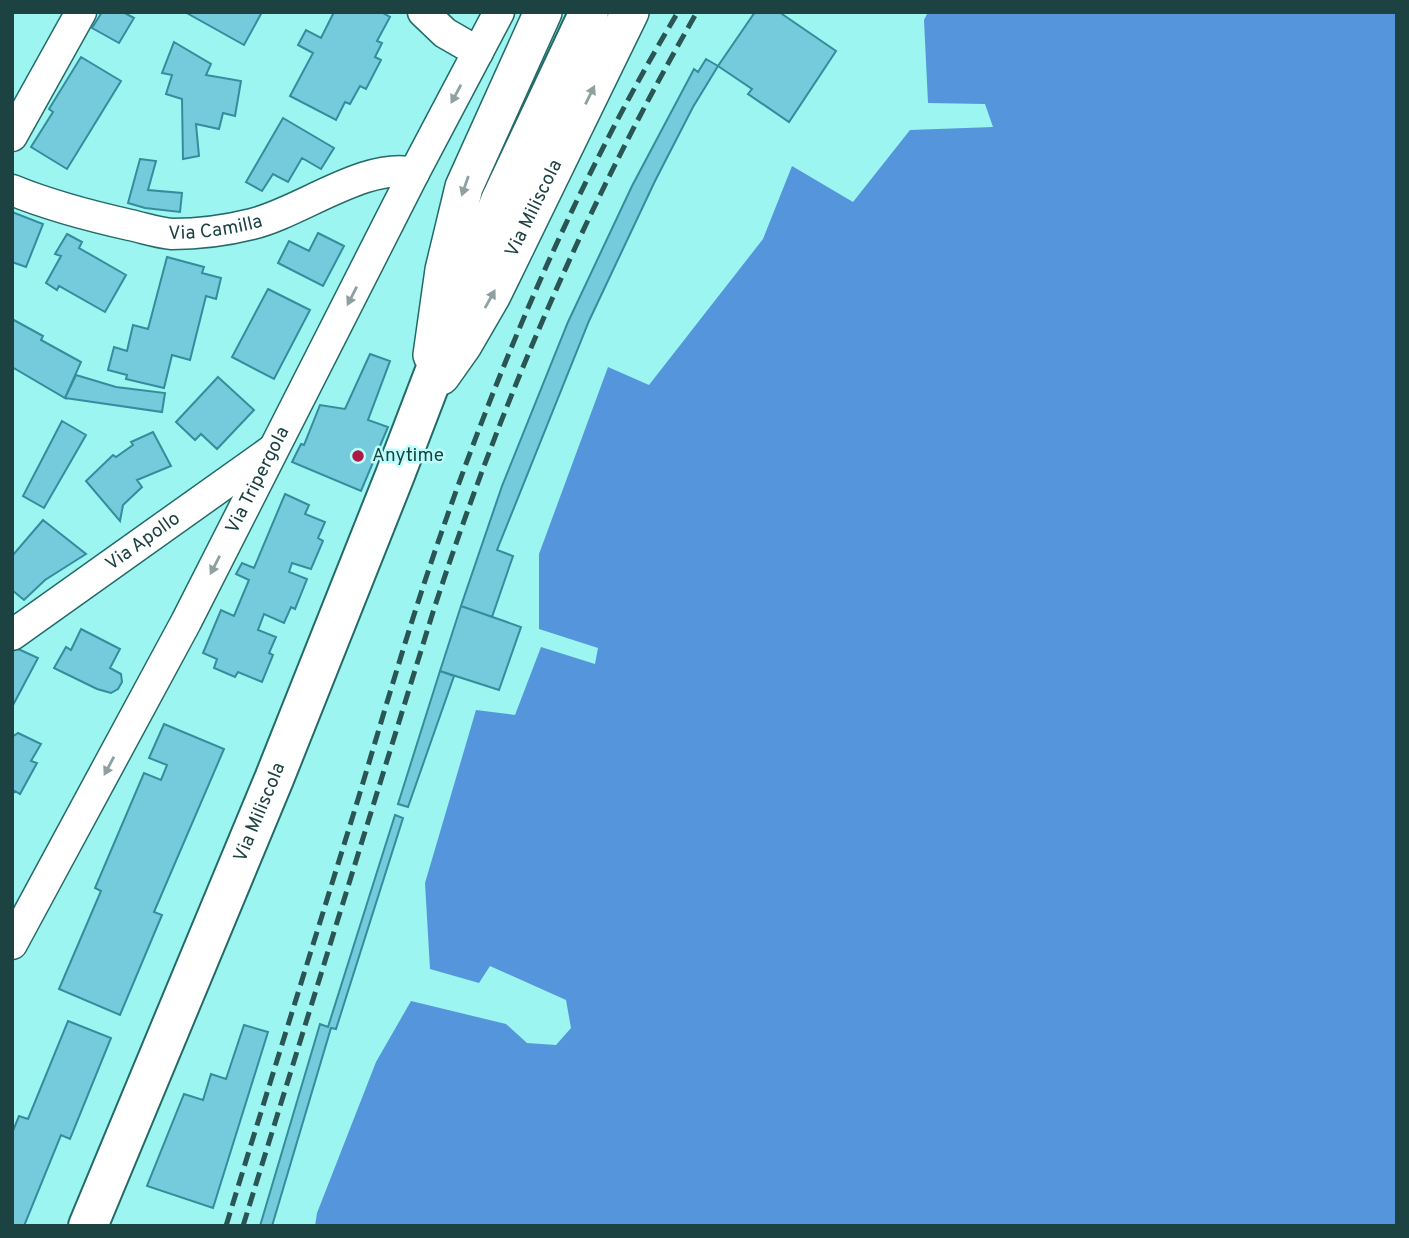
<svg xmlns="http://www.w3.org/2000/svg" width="1409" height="1238" viewBox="0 0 1409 1238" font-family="Overpass,sans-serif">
<rect width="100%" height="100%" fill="#9cf5f1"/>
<path fill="#5495dc" d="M 928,12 L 1397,12 L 1397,1226 L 315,1226 L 317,1213 L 376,1062 L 411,1001 L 506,1024 L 527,1043 L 556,1045 L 571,1028 L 566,1000 L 490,966 L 479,983 L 430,969 L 425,883 L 476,710 L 515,715 L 541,647 L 595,664 L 598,648 L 539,629 L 539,554 L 608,367 L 649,385 L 763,239 L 792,166 L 853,202 L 910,130 L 993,127 L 985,104 L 928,103 L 924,20 Z"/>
<path fill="#75cadb" stroke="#348c9c" stroke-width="2" d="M 102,12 L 123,12 L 134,18 L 119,43 L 92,28 Z
M 185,12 L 262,12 L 244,45 Z
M 334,12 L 381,12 L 390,17 L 377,41 L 382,43 L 375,57 L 381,60 L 366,89 L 360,86 L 350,104 L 345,102 L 336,120 L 290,96 L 313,53 L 298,45 L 306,30 L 321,38 Z
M 755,12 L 779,12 L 836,51 L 789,122 L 748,94 L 752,89 L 718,66 Z
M 174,42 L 211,64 L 206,75 L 241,81 L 235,116 L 223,113 L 219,129 L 196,124 L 199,156 L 183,159 L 182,99 L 166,94 L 172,75 L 162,73 Z
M 81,57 L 121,81 L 67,169 L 31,147 L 53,112 L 49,109 Z
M 706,59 L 718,66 L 693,107 L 655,181 L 589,321 L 497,550 L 513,556 L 492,617 L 461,606 L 502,486 L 568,322 L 632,186 L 694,69 L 698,72 Z
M 283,118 L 334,148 L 321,169 L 302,158 L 288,182 L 273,174 L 262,191 L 246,182 Z
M 140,159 L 156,161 L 148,190 L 182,193 L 180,212 L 145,208 L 128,203 Z
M 12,212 L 43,224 L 26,267 L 12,262 Z
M 318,233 L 344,246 L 323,286 L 278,263 L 289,241 L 309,251 Z
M 67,234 L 82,242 L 79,248 L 126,275 L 105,312 L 59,286 L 57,290 L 46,283 L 61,256 L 55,254 Z
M 167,257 L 204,267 L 202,273 L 221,278 L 216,299 L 206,296 L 190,360 L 172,355 L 164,388 L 126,379 L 127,375 L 108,370 L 114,347 L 127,351 L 133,325 L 148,329 Z
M 268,289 L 310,310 L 274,379 L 232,357 Z
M 12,319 L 43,336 L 41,340 L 81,362 L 65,398 L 12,367 Z
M 370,354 L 390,361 L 368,420 L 388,427 L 361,491 L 292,462 L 301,444 L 304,445 L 320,405 L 345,409 Z
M 76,375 L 116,387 L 165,393 L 162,412 L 65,398 Z
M 218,377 L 254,410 L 217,449 L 201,434 L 195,440 L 176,422 Z
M 62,421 L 86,435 L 44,508 L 23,496 Z
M 153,432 L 171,466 L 137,480 L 142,487 L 123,505 L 120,521 L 86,481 L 113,455 L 116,457 L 133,445 L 131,442 Z
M 285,494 L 309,505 L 305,514 L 325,522 L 318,538 L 323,541 L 311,569 L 292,563 L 289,572 L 307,579 L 295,609 L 291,607 L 284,623 L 264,614 L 258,630 L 276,637 L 269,653 L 273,655 L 262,682 L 238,672 L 235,677 L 214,668 L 217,659 L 203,653 L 221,610 L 234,616 L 249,580 L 236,574 L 242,563 L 254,568 Z
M 43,520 L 86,554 L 45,580 L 24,600 L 12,590 L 12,556 Z
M 461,606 L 521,627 L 499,690 L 440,671 Z
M 81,629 L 120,649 L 110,668 L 121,674 L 122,682 L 118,689 L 111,693 L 97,689 L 54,668 L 66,647 L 71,650 Z
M 16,648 L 38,658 L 12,707 L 12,651 Z
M 440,671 L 454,676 L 408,807 L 398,804 Z
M 164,724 L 224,749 L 154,912 L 162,915 L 120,1015 L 59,989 L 101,891 L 95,888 L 144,773 L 161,780 L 167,765 L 149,758 Z
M 18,733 L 41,744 L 31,761 L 37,763 L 20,794 L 15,791 L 12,795 L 12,737 Z
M 395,815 L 403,818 L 336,1029 L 331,1028 L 272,1226 L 260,1226 L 320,1024 L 328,1027 Z
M 68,1021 L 111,1038 L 70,1139 L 61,1135 L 24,1226 L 12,1226 L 12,1133 L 19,1116 L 28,1119 Z
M 244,1025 L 268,1032 L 213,1208 L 147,1186 L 184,1094 L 203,1100 L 211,1074 L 226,1079 Z"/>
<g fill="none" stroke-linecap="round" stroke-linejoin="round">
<defs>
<g id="minor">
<path d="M 423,12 L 445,33 L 478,52"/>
<path d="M 12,136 L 81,12"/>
<path id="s1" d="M 12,190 C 51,206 90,216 130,225 C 144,228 159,233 172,234 C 198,234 228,230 252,224 C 299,213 367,161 414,173"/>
<path id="s2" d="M 12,635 L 272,450"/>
<path id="s3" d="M 12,944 L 186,622 L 414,173 L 499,12"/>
</g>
<g id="tertiary">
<path d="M 432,355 L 444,270 L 464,187 L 543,12"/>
<path id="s4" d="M 441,376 L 463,345 L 492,295 L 630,12"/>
</g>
<g id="secondary">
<path id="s5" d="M 88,1226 L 274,779 L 395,475 L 500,201 L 589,12"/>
</g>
</defs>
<use href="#minor" stroke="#246a68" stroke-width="33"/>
<use href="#tertiary" stroke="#246a68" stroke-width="40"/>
<use href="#secondary" stroke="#246a68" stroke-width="42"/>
<use href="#minor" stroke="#fff" stroke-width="30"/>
<use href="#tertiary" stroke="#fff" stroke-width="37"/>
<use href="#secondary" stroke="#fff" stroke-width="38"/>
<path stroke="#2a5554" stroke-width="5" stroke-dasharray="14 7" stroke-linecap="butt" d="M 226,1226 C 270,1082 315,939 359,796 C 386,706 412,616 443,528 C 505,350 581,174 678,12
M 243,1226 L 433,612 C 501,403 587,203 697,12"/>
</g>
<defs><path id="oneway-solid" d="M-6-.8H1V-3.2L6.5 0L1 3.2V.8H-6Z" transform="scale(1.75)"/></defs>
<g fill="#8ea0a0">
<use href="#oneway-solid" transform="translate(456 94) rotate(118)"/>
<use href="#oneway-solid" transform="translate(590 95) rotate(-64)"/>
<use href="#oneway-solid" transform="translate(465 186) rotate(109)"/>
<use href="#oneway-solid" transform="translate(352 296) rotate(117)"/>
<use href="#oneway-solid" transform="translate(490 299) rotate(-61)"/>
<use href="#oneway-solid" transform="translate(215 565) rotate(117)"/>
<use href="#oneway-solid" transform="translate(109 766) rotate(118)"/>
</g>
<circle fill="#ae1a43" stroke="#bafffc" stroke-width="2.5" cx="358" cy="456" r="7"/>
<g text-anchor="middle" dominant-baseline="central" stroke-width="5" stroke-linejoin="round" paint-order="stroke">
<g font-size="19" fill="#1c4241" stroke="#bafffc">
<text stroke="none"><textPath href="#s4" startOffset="192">Via Miliscola</textPath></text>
<text stroke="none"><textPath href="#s1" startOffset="210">Via Camilla</textPath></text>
<text stroke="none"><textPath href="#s3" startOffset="525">Via Tripergola</textPath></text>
<text stroke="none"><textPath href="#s2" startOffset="161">Via Apollo</textPath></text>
<text stroke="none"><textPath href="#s5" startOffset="448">Via Miliscola</textPath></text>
</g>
<g font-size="19" fill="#1c4241" stroke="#bafffc" text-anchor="start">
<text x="372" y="456">Anytime</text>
</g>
</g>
<rect width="1409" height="1238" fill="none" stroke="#1c4241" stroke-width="28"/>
</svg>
